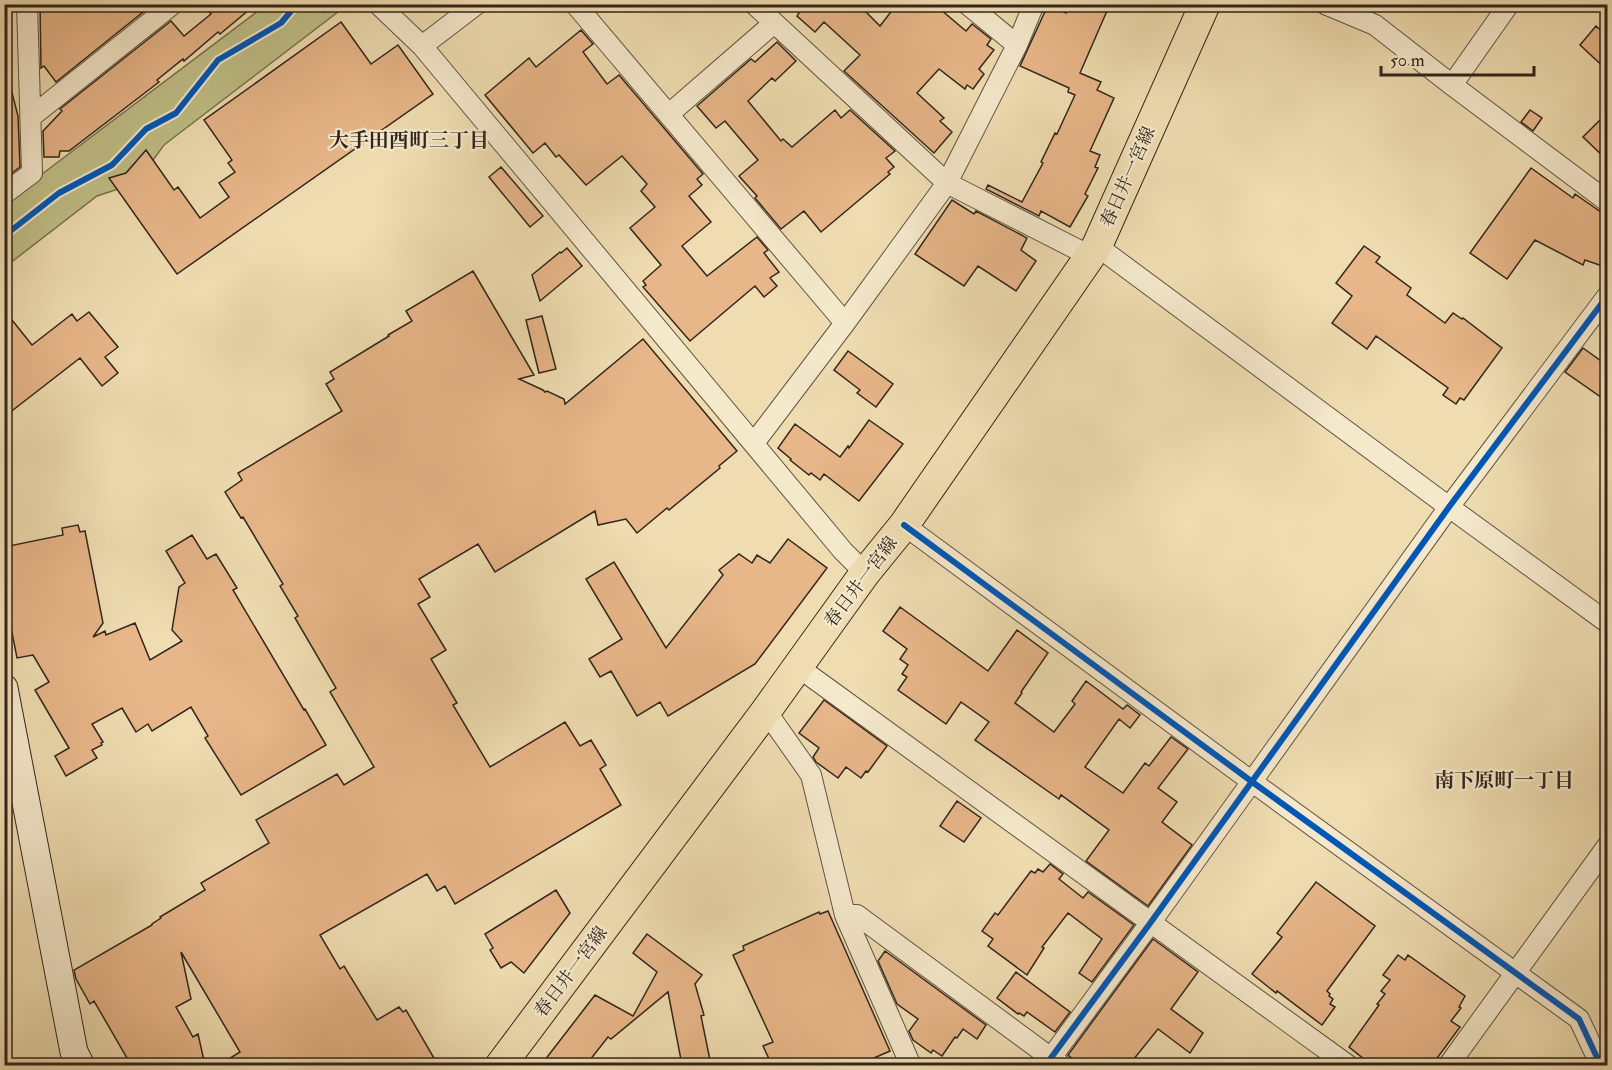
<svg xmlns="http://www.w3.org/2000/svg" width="1612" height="1070" viewBox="0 0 1612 1070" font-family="'IM FELL Double Pica','Noto Serif JP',serif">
<rect width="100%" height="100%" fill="#efddb1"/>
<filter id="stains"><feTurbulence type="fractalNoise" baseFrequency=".00333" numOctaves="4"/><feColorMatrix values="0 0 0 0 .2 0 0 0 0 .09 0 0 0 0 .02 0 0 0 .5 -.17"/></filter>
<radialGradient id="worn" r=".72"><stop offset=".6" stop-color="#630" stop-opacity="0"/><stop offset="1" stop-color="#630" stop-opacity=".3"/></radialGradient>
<path fill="#c0bf87" stroke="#797252" stroke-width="1.5" d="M 266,5 L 347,5 L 164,145 L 143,174 L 121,188 L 97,196 L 5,267 L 5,202 Z"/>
<path fill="#e7b689" stroke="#32251c" stroke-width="1.5" d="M 40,4 L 153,4 L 56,82 L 44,66 L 41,68 Z
M 203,4 L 256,4 L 220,34 L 218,32 L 184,61 L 183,59 L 157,80 L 159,82 L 69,151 L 60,151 L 59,157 L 44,157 L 43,131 L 62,111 L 60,109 L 171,21 L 184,36 L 211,14 Z
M 790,4 L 858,4 L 880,26 L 897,4 L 934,4 L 966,31 L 972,24 L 991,39 L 987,45 L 994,50 L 979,69 L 984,74 L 973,89 L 967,85 L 965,89 L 939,69 L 917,93 L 944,118 L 940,121 L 952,132 L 934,153 L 844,71 L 860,55 L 824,22 L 815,32 L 797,16 L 799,13 Z
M 1069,4 L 1110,4 L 1080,73 L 1101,82 L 1097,90 L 1114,98 L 1090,151 L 1100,155 L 1095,167 L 1098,168 L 1085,194 L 1088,196 L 1070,227 L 1041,211 L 1039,216 L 986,189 L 988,185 L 1022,202 L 1043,163 L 1041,162 L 1055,133 L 1057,134 L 1075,95 L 1068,92 L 1069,88 L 1020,66 L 1048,5 L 1066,13 Z
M 341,22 L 371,64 L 398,45 L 433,94 L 177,274 L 109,178 L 126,173 L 146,150 L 174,190 L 178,187 L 200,218 L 229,197 L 219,183 L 235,172 L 228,163 L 232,160 L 204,120 Z
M 1596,26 L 1607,36 L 1607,70 L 1580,45 Z
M 581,30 L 593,44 L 583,52 L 607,84 L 619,75 L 703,174 L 697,179 L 702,185 L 689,196 L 711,222 L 682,246 L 707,276 L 757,237 L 768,250 L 764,253 L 779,272 L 770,278 L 777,286 L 764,297 L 755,286 L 690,341 L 643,287 L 646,285 L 643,281 L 661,265 L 630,228 L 655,207 L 641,191 L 647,184 L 622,156 L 586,185 L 559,155 L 556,157 L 545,143 L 533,153 L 485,95 L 529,58 L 536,67 Z
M 777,42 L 796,61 L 775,81 L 772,78 L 748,101 L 781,141 L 783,139 L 792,147 L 835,110 L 841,118 L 850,110 L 895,151 L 886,158 L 894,167 L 888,172 L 890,174 L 821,232 L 804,211 L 781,229 L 755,198 L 757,196 L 739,176 L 758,160 L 725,121 L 716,128 L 697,106 L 751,59 L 755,62 Z
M 10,85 L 18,116 L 20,167 L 4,179 L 4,86 Z
M 1530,110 L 1542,118 L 1533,131 L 1521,122 Z
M 1608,112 L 1608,161 L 1583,137 Z
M 501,167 L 543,216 L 530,227 L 489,177 Z
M 1531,168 L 1573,198 L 1575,194 L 1601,212 L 1608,214 L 1608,268 L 1585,260 L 1583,265 L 1535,240 L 1507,279 L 1470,253 Z
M 952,200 L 974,214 L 976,211 L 1027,238 L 1021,250 L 1036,261 L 1016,291 L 978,266 L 964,286 L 915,254 Z
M 1364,246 L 1380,257 L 1376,262 L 1411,288 L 1407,295 L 1445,323 L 1453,313 L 1462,319 L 1463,318 L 1502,348 L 1464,400 L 1460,398 L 1456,404 L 1443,395 L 1448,388 L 1376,336 L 1367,349 L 1332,323 L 1352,296 L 1336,283 Z
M 567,248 L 582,266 L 540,301 L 532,275 L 560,252 L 561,253 Z
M 473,271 L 534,375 L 519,379 L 543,390 L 545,392 L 547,391 L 564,399 L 565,404 L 643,339 L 737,451 L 719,466 L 720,468 L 669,510 L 667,508 L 637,533 L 626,519 L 598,525 L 595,511 L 495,572 L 478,544 L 419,579 L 430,597 L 418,604 L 446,650 L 431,659 L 457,703 L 453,705 L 490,767 L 565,722 L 580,746 L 591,740 L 606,765 L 600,769 L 621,805 L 455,904 L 445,886 L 437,891 L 427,874 L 320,935 L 340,969 L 344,966 L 377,1020 L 399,1007 L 403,1012 L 406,1010 L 438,1065 L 219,1065 L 240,1052 L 181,952 L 191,999 L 176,1007 L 193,1037 L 198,1034 L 205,1065 L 131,1065 L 94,1001 L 90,1004 L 76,979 L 74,970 L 152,925 L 152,924 L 161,918 L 160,917 L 205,890 L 201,883 L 269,843 L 256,820 L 337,774 L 344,785 L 374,767 L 330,692 L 336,688 L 295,618 L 298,616 L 280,586 L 283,584 L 243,517 L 241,518 L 225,492 L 242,480 L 238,473 L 342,411 L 326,384 L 334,379 L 330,372 L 389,336 L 388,335 L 412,321 L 406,311 Z
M 4,310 L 32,345 L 72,314 L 77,321 L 89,312 L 118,347 L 105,357 L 118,373 L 102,386 L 80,358 L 4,417 Z
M 542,316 L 556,369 L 539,373 L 526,320 Z
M 1583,348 L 1608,366 L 1608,402 L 1565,372 Z
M 848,351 L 893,384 L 876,407 L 857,393 L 860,390 L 834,370 Z
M 869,420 L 903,444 L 859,501 L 824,474 L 820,480 L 811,473 L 809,475 L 790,460 L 791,459 L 778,448 L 795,424 L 840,457 L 848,446 L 849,448 Z
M 78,525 L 80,532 L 85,531 L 103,623 L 93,637 L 105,631 L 106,635 L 135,623 L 150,660 L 182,641 L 172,630 L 179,587 L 185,583 L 166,551 L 192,535 L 207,559 L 216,554 L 237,588 L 233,590 L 304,710 L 305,709 L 326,745 L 241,795 L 205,738 L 208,736 L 191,707 L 152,731 L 148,724 L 136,732 L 122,708 L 92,724 L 103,742 L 101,743 L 102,745 L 92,750 L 97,758 L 66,776 L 55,756 L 69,748 L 35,690 L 49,682 L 33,655 L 17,658 L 4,592 L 4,547 L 63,535 L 62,528 Z
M 788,539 L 827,568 L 755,664 L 668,716 L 660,702 L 637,716 L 611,671 L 600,677 L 589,659 L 622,639 L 586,579 L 614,562 L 666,648 L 723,575 L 719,570 L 739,554 L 752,563 L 757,555 L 770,563 Z
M 900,607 L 988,671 L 1017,630 L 1048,653 L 1021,692 L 1022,693 L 1015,703 L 1054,732 L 1075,704 L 1072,701 L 1086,681 L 1123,709 L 1127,705 L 1140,715 L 1130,728 L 1119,719 L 1085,767 L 1123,793 L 1145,763 L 1149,766 L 1171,737 L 1188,749 L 1158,788 L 1177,802 L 1162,822 L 1192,845 L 1148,906 L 1086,861 L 1109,830 L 1061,795 L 1059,799 L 975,740 L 989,722 L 961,702 L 946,724 L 898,690 L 907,677 L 902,674 L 908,665 L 900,659 L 907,649 L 883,631 Z
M 824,700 L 887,746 L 868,772 L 866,771 L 861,778 L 846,767 L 838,778 L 816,762 L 813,757 L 819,748 L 799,733 Z
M 957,801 L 981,818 L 964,842 L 940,826 Z
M 1050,864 L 1063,874 L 1059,879 L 1083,898 L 1088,892 L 1134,925 L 1092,982 L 1079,973 L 1102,939 L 1068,913 L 1042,947 L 1044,948 L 1027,975 L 988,946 L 993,939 L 982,931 L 995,913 L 998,915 L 1031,871 L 1035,873 L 1038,869 L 1043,872 Z
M 1316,882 L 1375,926 L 1327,991 L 1330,994 L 1329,996 L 1333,999 L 1330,1004 L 1335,1007 L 1322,1025 L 1277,991 L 1276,993 L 1252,974 L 1282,937 L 1277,933 Z
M 556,890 L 570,913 L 524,973 L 511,962 L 501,968 L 490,950 L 493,948 L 485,934 Z
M 828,911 L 890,1051 L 858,1065 L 772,1065 L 763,1046 L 773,1042 L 733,955 L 744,950 L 743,946 L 819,912 L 820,914 Z
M 647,934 L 702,975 L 695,984 L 704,1015 L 701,1016 L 711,1065 L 682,1065 L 668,992 L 611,1039 L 608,1037 L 586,1065 L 541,1065 L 595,995 L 633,1016 L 657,972 L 633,953 Z
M 1153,939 L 1198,972 L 1171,1009 L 1203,1033 L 1190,1053 L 1158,1029 L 1129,1065 L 1080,1065 L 1068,1055 Z
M 885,951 L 986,1025 L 977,1039 L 963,1029 L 957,1038 L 955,1037 L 942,1056 L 933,1050 L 931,1053 L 913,1040 L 909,1031 L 918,1019 L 897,1004 L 878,961 Z
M 1398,955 L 1405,960 L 1408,955 L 1465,996 L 1459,1007 L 1461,1008 L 1451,1021 L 1460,1027 L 1432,1065 L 1382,1065 L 1373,1058 L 1369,1063 L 1349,1047 L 1379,1005 L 1377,1004 L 1385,994 L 1381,991 L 1390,980 L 1383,975 Z
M 1016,972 L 1070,1012 L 1055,1032 L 1027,1012 L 1024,1016 L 1019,1013 L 1018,1014 L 997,998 Z"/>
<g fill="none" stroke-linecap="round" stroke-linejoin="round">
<defs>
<path id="street" d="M 378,4 L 422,46 L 843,551 L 865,573
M 575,4 L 845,323
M 754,4 L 947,183 L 1090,256
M 967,4 L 1017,45
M 1325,4 L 1375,25 L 1452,85 L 1608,202
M 422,46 L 477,4
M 1452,85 L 1509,4
M 669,114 L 774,23
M 31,117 L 173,4
M 4,194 L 32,173 L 27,4
M 1097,246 L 1449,507 L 1608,623
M 754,443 L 845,323 L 947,183 L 1017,45 L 1034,4
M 904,525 L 1251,781 L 1579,1019 L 1601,1066
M 798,667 L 1349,1066
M 766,711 L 811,775 L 845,915 L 911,1066
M 845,915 L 857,915 L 1062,1066
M 1045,1066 L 1151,922 L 1449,507 L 1608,295
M 1448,1066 L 1608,845"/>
<path id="secondary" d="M 4,688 L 74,1052 L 81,1066"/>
<path id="primary" d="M 500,1066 L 766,711 L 865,573 L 904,525 L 1097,246 L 1205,4"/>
</defs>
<use href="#street" stroke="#615341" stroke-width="22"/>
<use href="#secondary" stroke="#32251c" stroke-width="29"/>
<use href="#primary" stroke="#32251c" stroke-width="32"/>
<use href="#street" stroke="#f5e9cc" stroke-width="20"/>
<use href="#secondary" stroke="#f5e9cc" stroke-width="27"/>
<use href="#primary" stroke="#efddb1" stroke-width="30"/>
<path stroke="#3e9cdf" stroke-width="4.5" stroke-dasharray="9 4.5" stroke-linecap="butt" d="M 313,4 L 321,13 L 331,4"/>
<defs>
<path id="cycleway" d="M 4,236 L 59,193 L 112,165 L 146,129 L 176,113 L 218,60 L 281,23 L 297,4
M 904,525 L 1251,781 L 1579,1019 L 1601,1066
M 1045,1066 L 1151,922 L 1449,507 L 1608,295"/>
</defs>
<use href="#cycleway" stroke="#f5e9cc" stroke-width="10"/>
<use href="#cycleway" stroke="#0057b8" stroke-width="6"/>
</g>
<g text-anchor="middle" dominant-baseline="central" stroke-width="4.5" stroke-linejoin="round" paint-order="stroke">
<g font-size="18" fill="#32251c" stroke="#f5e9cc">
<text transform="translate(1128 177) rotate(-66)">春日井一宮線</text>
<text transform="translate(861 582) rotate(-53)">春日井一宮線</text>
<text transform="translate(571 972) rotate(-53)">春日井一宮線</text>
</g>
<g font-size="20" font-weight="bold" fill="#32251c" stroke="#f5e9cc">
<text x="409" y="140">大手田酉町三丁目</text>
<text x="1504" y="780">南下原町一丁目</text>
</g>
</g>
<rect width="1612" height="1070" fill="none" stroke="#efddb1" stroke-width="24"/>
<rect x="6" y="6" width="1600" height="1058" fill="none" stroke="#32251c" stroke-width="3"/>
<rect x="12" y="12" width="1588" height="1046" fill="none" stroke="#32251c" stroke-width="1.5"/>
<path d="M1381 66v9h153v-9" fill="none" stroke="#32251c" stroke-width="3"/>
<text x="1390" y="66" font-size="18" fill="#32251c" stroke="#f5e9cc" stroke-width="4.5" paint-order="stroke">50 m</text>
<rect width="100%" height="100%" filter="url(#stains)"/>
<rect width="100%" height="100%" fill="url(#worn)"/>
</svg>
